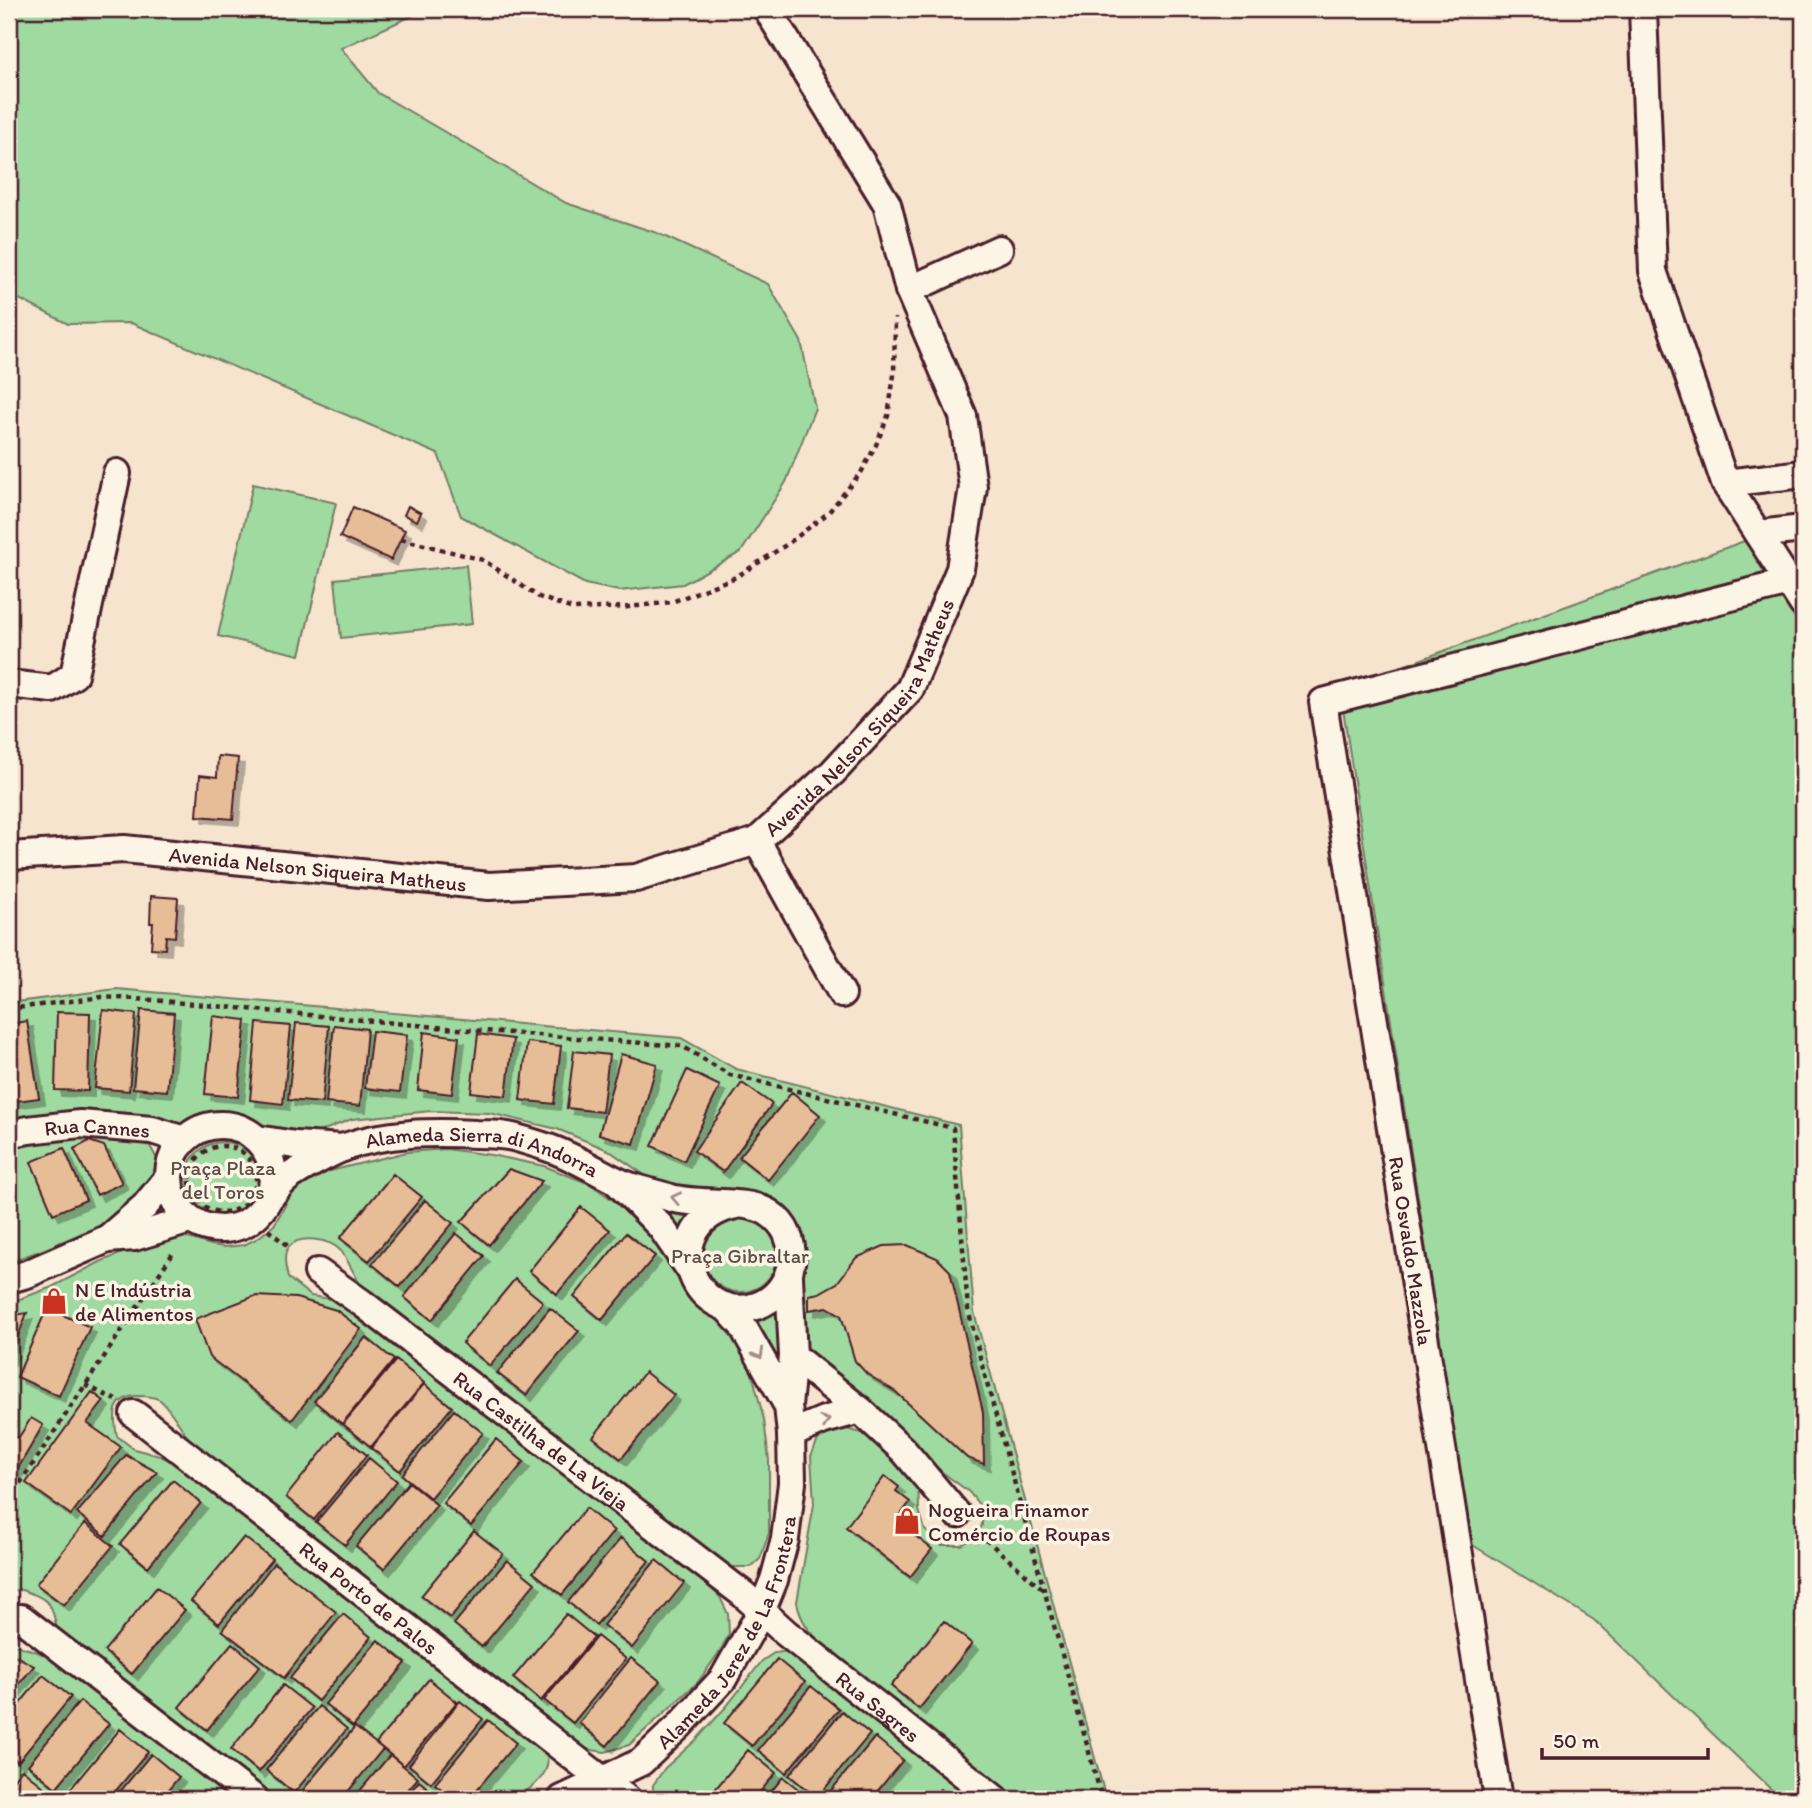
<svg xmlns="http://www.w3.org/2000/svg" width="1812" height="1808" viewBox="0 0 1812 1808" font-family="Itim,sans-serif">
<defs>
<filter id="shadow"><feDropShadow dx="6" dy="6" stdDeviation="0" flood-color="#0004"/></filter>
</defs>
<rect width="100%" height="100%" fill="#f6e4ce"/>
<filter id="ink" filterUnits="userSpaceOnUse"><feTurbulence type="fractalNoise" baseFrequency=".0143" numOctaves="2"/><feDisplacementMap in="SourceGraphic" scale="14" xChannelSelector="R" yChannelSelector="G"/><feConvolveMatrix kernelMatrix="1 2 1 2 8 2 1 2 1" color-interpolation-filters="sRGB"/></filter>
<g filter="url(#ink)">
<path fill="#9fdaa0" stroke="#747c66" stroke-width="2" d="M 9,9 L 427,9 L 341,48 L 378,93 L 566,203 L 657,233 L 768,284 L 801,341 L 815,408 L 786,482 L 741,552 L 683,584 L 619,591 L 585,584 L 461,516 L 438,454 L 131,323 L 68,324 L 9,294 Z
M 253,484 L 336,503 L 300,655 L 218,636 Z
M 1747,540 L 1803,617 L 1803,1799 L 1781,1799 L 1594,1620 L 1471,1544 L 1340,689 Z
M 466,565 L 472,624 L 341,638 L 335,579 Z
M 116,989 L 681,1038 L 736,1069 L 959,1125 L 974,1312 L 1106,1799 L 1017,1799 L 824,1646 C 810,1632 800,1621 797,1602 L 814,1504 L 811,1456 L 820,1435 L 834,1426 L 862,1433 L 909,1470 L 918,1480 L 919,1510 L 925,1530 L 941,1545 L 961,1545 L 976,1537 L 982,1525 L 982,1508 L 969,1492 L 942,1472 L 808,1353 L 801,1340 L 804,1262 L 791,1220 L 671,1186 L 646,1176 L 608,1150 L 557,1129 L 489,1113 L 431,1111 L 352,1119 L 319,1132 L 279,1133 L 233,1115 L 205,1113 L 179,1127 L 9,1124 L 9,1003 Z
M 83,1135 L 121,1136 L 150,1146 L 157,1159 L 153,1176 L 141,1203 L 101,1225 L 45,1249 L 9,1262 L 9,1146 Z
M186 1179a37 37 0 1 1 74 0a37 37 0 1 1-74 0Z
M 446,1149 L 491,1155 L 544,1166 L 590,1184 L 643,1221 L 677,1267 L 687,1293 L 699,1305 L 726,1321 L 750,1365 L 764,1420 L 769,1460 L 769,1533 L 760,1559 L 751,1567 L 730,1567 L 704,1551 L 364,1292 C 359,1283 346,1256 340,1250 C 329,1239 299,1234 289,1247 C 282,1256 286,1268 288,1278 L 311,1296 L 343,1301 L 355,1308 L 703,1581 L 720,1597 L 728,1614 L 729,1634 L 720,1651 L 698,1682 L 629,1745 L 605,1752 L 585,1749 L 564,1739 L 193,1445 C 184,1433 171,1409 160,1400 C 154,1396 145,1396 138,1396 C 112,1397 113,1415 117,1436 L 134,1449 L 160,1456 L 179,1464 L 538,1744 C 541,1747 545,1750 546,1753 C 554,1774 528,1791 514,1799 L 271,1799 L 76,1649 L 57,1632 C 53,1601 47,1598 18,1589 L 9,1594 L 9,1303 L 52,1287 L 100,1262 L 157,1239 L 175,1234 L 211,1245 L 225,1247 L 244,1245 L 258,1238 L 274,1225 L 291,1195 L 301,1184 L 326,1172 L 407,1152 Z
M 652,1202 L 697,1214 L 688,1220 L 682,1231 Z
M703 1255a37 37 0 1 1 74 0a37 37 0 1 1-74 0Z
M 778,1310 L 781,1379 L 749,1316 C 760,1316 768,1315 778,1310 Z
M 9,1643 L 38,1652 L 58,1661 L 238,1799 L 9,1799 Z
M 790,1651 L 982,1799 L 655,1799 L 653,1795 L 653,1785 L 665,1768 L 697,1739 L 726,1707 L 762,1661 L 774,1653 Z"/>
<path fill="#e7bd97" stroke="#4a1f2b" stroke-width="2" filter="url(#shadow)" d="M 408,506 L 421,513 L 417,521 L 404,515 Z
M 353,507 L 405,530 L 391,560 L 340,537 Z
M 218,756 L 238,758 L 233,819 L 197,816 L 200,775 L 217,777 Z
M 151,896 L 178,898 L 175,937 L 166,936 L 165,949 L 151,948 L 153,923 L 150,923 Z
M 103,1010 L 136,1014 L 129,1091 L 95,1088 Z
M 141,1010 L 174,1013 L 167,1091 L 133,1088 Z
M 57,1012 L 90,1013 L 88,1091 L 55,1090 Z
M 213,1016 L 246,1020 L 238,1097 L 205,1094 Z
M 27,1021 L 39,1098 L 9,1102 L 9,1024 Z
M 257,1023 L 291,1026 L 283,1104 L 250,1100 Z
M 296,1023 L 329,1026 L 322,1103 L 288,1100 Z
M 334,1025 L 367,1029 L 360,1106 L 326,1103 Z
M 372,1031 L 407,1035 L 400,1092 L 365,1088 Z
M 424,1032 L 459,1037 L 452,1094 L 418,1090 Z
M 478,1034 L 513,1039 L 506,1096 L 471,1092 Z
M 527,1042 L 561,1046 L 554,1104 L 520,1100 Z
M 574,1051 L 609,1055 L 602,1112 L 567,1108 Z
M 621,1054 L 657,1064 L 634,1144 L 599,1134 Z
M 687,1070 L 720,1086 L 684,1161 L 652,1146 Z
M 742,1083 L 772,1104 L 723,1172 L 694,1151 Z
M 792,1092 L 820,1115 L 768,1180 L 739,1157 Z
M 89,1141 L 104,1146 L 122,1183 L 97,1195 L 74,1149 Z
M 64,1148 L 86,1200 L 53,1214 L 31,1162 Z
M 509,1169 L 542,1181 L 489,1245 L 461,1222 Z
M 393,1174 L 422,1197 L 369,1261 L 340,1238 Z
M 425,1200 L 453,1223 L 400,1287 L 372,1264 Z
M 581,1207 L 610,1230 L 557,1294 L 529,1271 Z
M 456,1233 L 484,1256 L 432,1320 L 404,1297 Z
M 626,1233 L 655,1256 L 602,1320 L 574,1297 Z
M 907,1245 L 937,1258 L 950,1271 L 983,1412 L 984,1464 L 967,1458 L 896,1392 L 867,1374 L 855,1361 L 841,1315 L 827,1307 L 809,1310 L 809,1295 L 819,1293 L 837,1283 L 856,1258 L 884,1246 Z
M 515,1279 L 543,1302 L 490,1366 L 462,1343 Z
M 255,1296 L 296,1298 L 336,1310 L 361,1329 L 292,1420 L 209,1357 L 195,1319 Z
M 47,1308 L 90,1327 L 59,1396 L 17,1377 Z
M 550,1308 L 579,1331 L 526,1395 L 497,1373 Z
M 27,1313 L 9,1360 L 9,1316 Z
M 366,1337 L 394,1360 L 342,1424 L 314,1401 Z
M 396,1360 L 424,1383 L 371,1447 L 343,1424 Z
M 645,1372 L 674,1395 L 621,1459 L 593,1437 Z
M 424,1384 L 452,1407 L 400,1471 L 371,1448 Z
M 92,1392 L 104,1401 L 87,1423 L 121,1447 L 71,1515 L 26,1483 Z
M 454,1410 L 483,1433 L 430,1498 L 402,1475 Z
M 31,1418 L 43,1425 L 9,1484 L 9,1438 L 19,1437 Z
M 338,1432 L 367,1455 L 314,1520 L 286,1497 Z
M 496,1439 L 524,1462 L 471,1526 L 443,1503 Z
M 126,1455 L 157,1472 L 105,1536 L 77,1513 Z
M 369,1458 L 397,1481 L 345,1545 L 316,1522 Z
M 885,1476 L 899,1487 L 896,1491 L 910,1502 L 896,1521 L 932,1549 L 910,1577 L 846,1527 Z
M 173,1480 L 201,1503 L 148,1567 L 120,1544 Z
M 409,1482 L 437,1505 L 384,1569 L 356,1546 Z
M 586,1508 L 614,1531 L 562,1595 L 533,1572 Z
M 85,1523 L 113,1546 L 64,1605 L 36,1584 Z
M 474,1531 L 503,1554 L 450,1618 L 421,1596 Z
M 244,1537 L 272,1559 L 219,1624 L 191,1601 Z
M 621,1538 L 649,1561 L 596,1625 L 568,1602 Z
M 507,1560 L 535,1583 L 482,1647 L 454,1624 Z
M 656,1560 L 684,1583 L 632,1648 L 603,1625 Z
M 274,1563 L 336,1612 L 284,1678 L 222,1630 Z
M 157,1587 L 185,1610 L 132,1674 L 104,1651 Z
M 343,1614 L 371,1637 L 318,1701 L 290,1678 Z
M 566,1614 L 594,1637 L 541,1701 L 513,1678 Z
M 944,1621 L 972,1644 L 919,1709 L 891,1686 Z
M 597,1636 L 626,1659 L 573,1723 L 544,1700 Z
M 378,1640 L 406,1663 L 353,1727 L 325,1704 Z
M 232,1643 L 260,1666 L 207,1730 L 179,1707 Z
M 9,1652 L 34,1666 L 9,1696 Z
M 631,1658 L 660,1681 L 607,1746 L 579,1723 Z
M 777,1659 L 805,1682 L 752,1746 L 724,1723 Z
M 43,1675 L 71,1697 L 18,1762 L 9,1754 L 9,1717 Z
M 429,1679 L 457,1702 L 404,1766 L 376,1743 Z
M 283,1685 L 312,1708 L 259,1772 L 231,1749 Z
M 811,1686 L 839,1709 L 786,1773 L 758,1750 Z
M 80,1701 L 109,1724 L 56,1788 L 28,1765 Z
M 460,1701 L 483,1719 L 431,1783 L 409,1765 Z
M 319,1706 L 347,1729 L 294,1793 L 266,1770 Z
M 842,1711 L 870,1734 L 817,1798 L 789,1775 Z
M 488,1720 L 516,1743 L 469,1799 L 454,1799 L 435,1784 Z
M 355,1727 L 383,1749 L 342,1799 L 312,1799 L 302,1791 Z
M 120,1729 L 148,1752 L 109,1799 L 74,1799 L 67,1793 Z
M 875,1737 L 903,1760 L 871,1799 L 824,1799 Z
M 748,1750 L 776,1773 L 754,1799 L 707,1799 Z
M 151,1754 L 179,1777 L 161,1799 L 114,1799 Z
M 390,1755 L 418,1778 L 400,1799 L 353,1799 Z
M 22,1769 L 50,1792 L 44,1799 L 9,1799 L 9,1785 Z
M 783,1777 L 811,1799 L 765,1799 Z
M 419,1781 L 441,1799 L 404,1799 Z
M 940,1789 L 953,1799 L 932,1799 Z"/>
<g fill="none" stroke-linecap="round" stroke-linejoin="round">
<defs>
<g id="street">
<path d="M 1643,9 L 1653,271 L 1725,483 L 1803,604"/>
<path d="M 909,290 L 999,249"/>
<path d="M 1725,483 L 1803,474"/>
<path d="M 1758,534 L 1803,529"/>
<path d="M 9,684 L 52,689 L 74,675 L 117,473"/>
<path d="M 757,841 L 842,994"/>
<path id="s1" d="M 9,856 L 124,849 L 489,886 L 636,878 L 757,841 L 833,772 L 910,689 L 960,569 L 973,487 L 963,416 L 909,290 L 887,204 L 767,9"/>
<circle cx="221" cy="1177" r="52"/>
<path id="s2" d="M 9,1134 L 28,1130 L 80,1124 L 152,1130 L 184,1140"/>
<path d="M 257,1139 L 295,1145 L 343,1148"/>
<path d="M 618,1183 L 661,1227 L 689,1268"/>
<path id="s3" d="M 271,1196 C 276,1190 282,1182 289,1177 C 302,1168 330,1153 345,1147 C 386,1132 433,1132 476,1134 C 488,1134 501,1134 513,1137 C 525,1140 537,1144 549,1148 C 572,1156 593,1169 615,1180 C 632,1189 653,1192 671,1198 C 699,1206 746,1198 769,1213 C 805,1236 796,1293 756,1306 C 691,1327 654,1222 736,1205"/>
<path d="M 107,1239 L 134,1237 L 190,1220"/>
<path id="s4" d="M 318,1272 L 362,1303 L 743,1594 L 786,1633 L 995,1799"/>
<path d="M 9,1279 L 27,1274 L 107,1239 L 145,1206 L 168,1178"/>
<path d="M 725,1306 L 742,1325 L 788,1406"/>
<path d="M 793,1356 L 860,1410 L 904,1451 L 957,1514"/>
<path id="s5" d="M 134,1414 L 627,1799"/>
<path d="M 791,1434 L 824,1420 L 860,1410"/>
<path d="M 21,1618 L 255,1799"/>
<path id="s6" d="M 562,1799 L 641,1762 L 679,1726 L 723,1679 L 761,1612 L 774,1580 L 785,1539 L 792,1483 L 791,1434 L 788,1406 L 793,1356 L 789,1277"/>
<path d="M 1498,1799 L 1323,702 L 1789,582"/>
</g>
</defs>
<use href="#street" stroke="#4a1f2b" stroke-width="32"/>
<path stroke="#4a1f2b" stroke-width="4.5" stroke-dasharray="5 5" stroke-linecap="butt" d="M 401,539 L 483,560 L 539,597 L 573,609 L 629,607 L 672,602 L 736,577 L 789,543 L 828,513 L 862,471 L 876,445 L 888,416 L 894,375 L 895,318
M 9,1009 L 102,997 L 152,1000 L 458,1029 L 682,1046 L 730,1075 L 953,1128 L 968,1309 L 983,1369 L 1102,1799
M190 1179a33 33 0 1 1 66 0a33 33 0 1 1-66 0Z
M 268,1230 L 289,1247
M 85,1385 L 116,1400
M 9,1500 L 175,1250
M 978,1533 L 1044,1590"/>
<use href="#street" stroke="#fcf5e5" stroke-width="26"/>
</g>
<defs><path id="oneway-chevron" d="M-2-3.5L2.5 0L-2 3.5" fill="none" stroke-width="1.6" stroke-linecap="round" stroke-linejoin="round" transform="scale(1.75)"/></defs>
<g stroke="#a38a88">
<use href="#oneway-chevron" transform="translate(676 1198) rotate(-168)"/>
<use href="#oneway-chevron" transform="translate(759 1354) rotate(61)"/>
<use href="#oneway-chevron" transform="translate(825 1421) rotate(-19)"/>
</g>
</g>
<defs>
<symbol id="shop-bare" viewBox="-9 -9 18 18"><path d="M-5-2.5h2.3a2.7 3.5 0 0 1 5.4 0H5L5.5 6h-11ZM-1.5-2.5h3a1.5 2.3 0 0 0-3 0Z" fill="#c8321e" stroke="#fcf5e5" stroke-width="2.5" paint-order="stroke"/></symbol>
</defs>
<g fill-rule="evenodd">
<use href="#shop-bare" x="35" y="1282" width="38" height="38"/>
<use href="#shop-bare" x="888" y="1502" width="38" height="38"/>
</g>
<g text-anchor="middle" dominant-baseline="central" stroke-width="7" stroke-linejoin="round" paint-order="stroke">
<g font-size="21" fill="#4a1f2b" stroke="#fcf5e5">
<text stroke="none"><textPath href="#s1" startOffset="919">Avenida Nelson Siqueira Matheus</textPath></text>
<text stroke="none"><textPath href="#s1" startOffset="310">Avenida Nelson Siqueira Matheus</textPath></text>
<text stroke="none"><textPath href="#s2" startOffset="89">Rua Cannes</textPath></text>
<text stroke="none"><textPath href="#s3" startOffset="231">Alameda Sierra di Andorra</textPath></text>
<text transform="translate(1411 1251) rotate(81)">Rua Osvaldo Mazzola</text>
<text stroke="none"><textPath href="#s4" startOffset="280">Rua Castilha de La Vieja</textPath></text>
<text stroke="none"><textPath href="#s5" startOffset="298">Rua Porto de Palos</textPath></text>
<text stroke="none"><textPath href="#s6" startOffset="247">Alameda Jerez de La Frontera</textPath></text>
<text stroke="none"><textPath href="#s4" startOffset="709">Rua Sagres</textPath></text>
</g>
<g font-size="21" fill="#5f4e48" stroke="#fcf5e5">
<text x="223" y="1167">Praça Plaza<tspan x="223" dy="24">del Toros</tspan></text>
<text x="740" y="1255">Praça Gibraltar</text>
</g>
<g font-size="21" fill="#4a1f2b" stroke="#fcf5e5" text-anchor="start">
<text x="75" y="1289">N E Indústria<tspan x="75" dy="24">de Alimentos</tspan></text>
<text x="928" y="1509">Nogueira Finamor<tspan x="928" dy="24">Comércio de Roupas</tspan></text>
</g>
</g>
<rect width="1812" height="1808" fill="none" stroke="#fcf5e5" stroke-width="35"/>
<rect x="18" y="18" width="1777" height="1773" fill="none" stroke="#4a1f2b" stroke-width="2.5" filter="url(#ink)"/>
<path d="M1542 1748v10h166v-10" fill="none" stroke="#4a1f2b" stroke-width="3.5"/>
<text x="1553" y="1748" font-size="21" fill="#4a1f2b" stroke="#fcf5e5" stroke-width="5" paint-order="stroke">50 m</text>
</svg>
